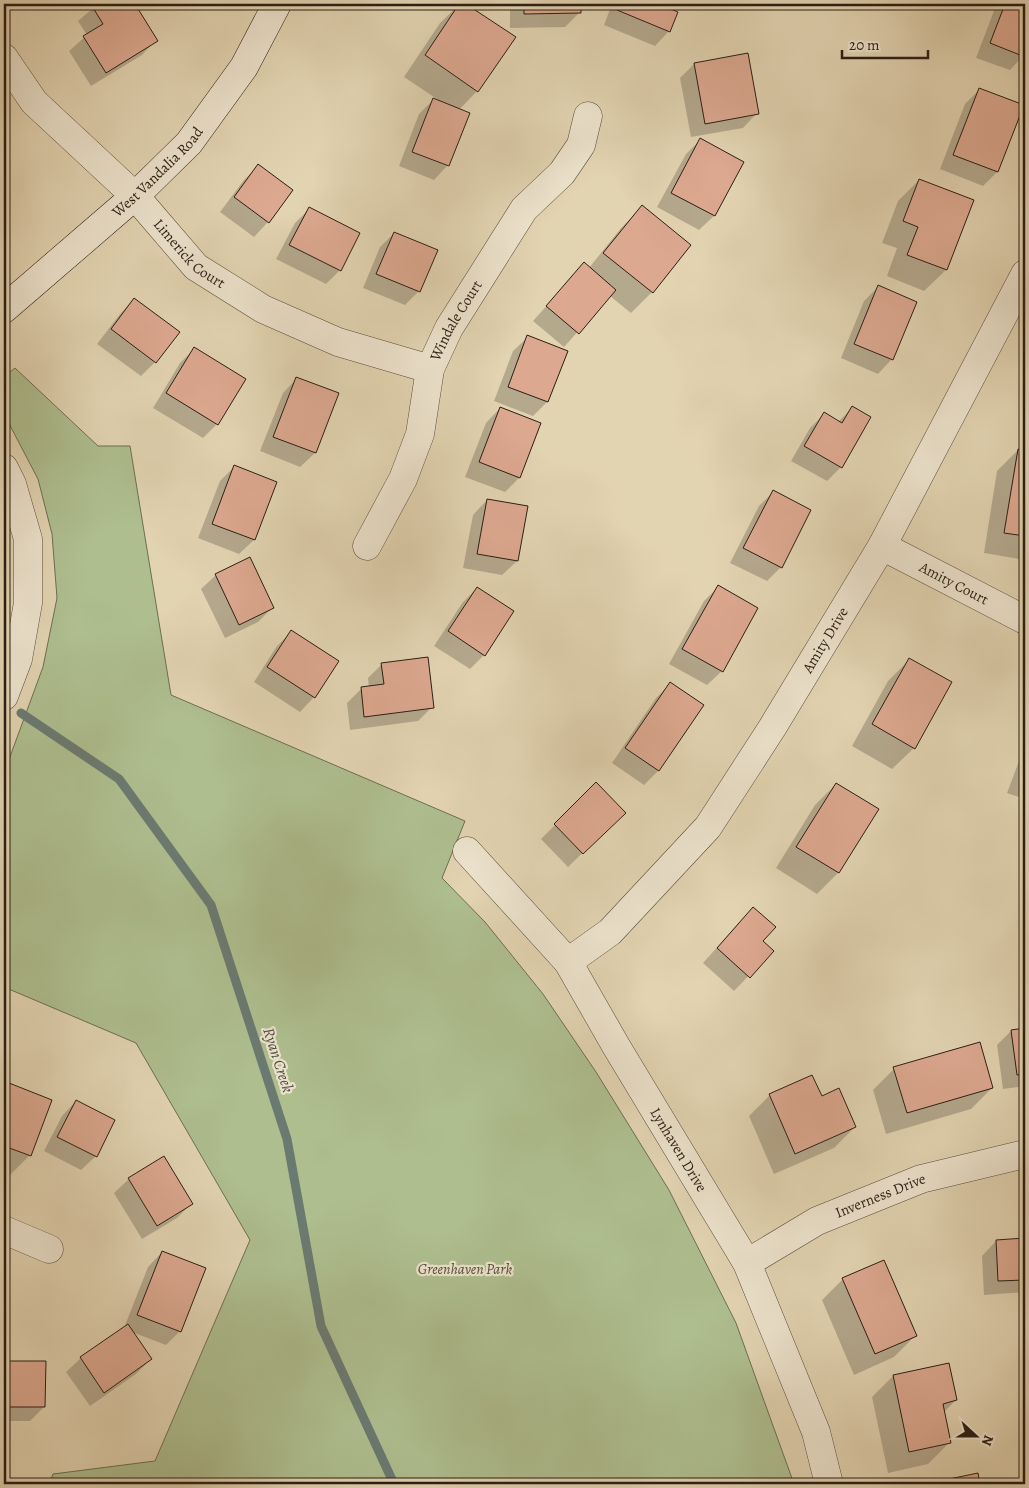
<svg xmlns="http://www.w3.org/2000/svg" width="1029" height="1488" viewBox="0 0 1029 1488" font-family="Alegreya,serif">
<rect width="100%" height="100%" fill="#e2d3b1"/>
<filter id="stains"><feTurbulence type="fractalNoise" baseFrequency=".004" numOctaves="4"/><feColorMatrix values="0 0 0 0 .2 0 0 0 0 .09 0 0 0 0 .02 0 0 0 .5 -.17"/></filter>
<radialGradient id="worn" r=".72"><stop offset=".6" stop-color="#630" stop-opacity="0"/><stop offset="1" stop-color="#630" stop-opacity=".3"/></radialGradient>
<path fill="#aebe8f" stroke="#6c6e52" d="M 15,368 L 98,446 L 130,446 L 171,695 L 465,821 L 442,878 L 485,922 L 543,994 L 596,1072 L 669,1190 L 736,1323 L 794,1484 L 49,1484 L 53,1474 L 155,1461 L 250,1240 L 136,1043 L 4,987 L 4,773 L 43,667 L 57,598 L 52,534 L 38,479 L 4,414 L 4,377 Z"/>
<path fill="#0003" d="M 98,4 L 134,4 L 156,40 L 142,55 L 91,86 L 69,51 L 87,35 L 78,21 Z
M 460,4 L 464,4 L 514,38 L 477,91 L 459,110 L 448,165 L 434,180 L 399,166 L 419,114 L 433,100 L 440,101 L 404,77 L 440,23 Z
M 510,4 L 579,4 L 580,12 L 565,27 L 510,28 Z
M 612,4 L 664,4 L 663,7 L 669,31 L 655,46 L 604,25 Z
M 999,4 L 1025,4 L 1025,54 L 1010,70 L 976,58 L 995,8 Z
M 694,64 L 757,113 L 743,128 L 691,137 L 680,78 Z
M 979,90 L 997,172 L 983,186 L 940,169 L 965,104 Z
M 700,140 L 742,163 L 714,216 L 699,230 L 657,207 L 686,154 Z
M 258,166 L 291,191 L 268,222 L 254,237 L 220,212 L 244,180 Z
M 919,180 L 972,200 L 946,270 L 924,291 L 887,276 L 897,248 L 882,243 L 898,201 Z
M 642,207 L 652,292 L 631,313 L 610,296 L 564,347 L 533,321 L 584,264 L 589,268 L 621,228 Z
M 309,209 L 340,270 L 326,284 L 276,259 L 295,223 Z
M 394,233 L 419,291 L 405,305 L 363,288 L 380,247 Z
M 878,287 L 892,359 L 878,374 L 841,358 L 864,301 Z
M 134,299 L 155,362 L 141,376 L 97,344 L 120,314 Z
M 528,337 L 547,402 L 533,416 L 494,401 L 513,351 Z
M 194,349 L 217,424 L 203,438 L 153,408 L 180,363 Z
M 297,378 L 337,394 L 315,453 L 300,467 L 260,451 L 283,393 Z
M 500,408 L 519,478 L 505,492 L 465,477 L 486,423 Z
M 852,408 L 841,467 L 827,481 L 791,461 L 810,428 L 824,414 L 838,422 Z
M 1018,450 L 1025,451 L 1025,560 L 984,553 L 997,471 Z
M 234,467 L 254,540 L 239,554 L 198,538 L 220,481 Z
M 773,492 L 781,567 L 767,581 L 730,563 L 759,506 Z
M 487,500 L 517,561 L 502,575 L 463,568 L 473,515 Z
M 216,575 L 272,608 L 258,622 L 225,638 L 201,589 Z
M 718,587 L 722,671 L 707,685 L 669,664 L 704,601 Z
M 477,588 L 484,655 L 470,669 L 434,646 L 463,602 Z
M 291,632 L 314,697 L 300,712 L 254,682 L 277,646 Z
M 909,660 L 914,748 L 892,769 L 852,746 L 888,681 Z
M 382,664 L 432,707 L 418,721 L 350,730 L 347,703 L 361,689 L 369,688 L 368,678 Z
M 670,684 L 702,706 L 658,771 L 644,785 L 612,763 L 656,698 Z
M 1025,745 L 1025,799 L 1007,793 Z
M 596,784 L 624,813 L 568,867 L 541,839 Z
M 836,784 L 877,810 L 838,873 L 817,894 L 776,868 L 815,805 Z
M 739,923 L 772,951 L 734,991 L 703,963 Z
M 1025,1029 L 1025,1086 L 1003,1089 L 997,1045 L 1011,1031 Z
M 894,1069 L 992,1088 L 971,1109 L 886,1134 L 873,1090 Z
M 4,1082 L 51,1100 L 30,1155 L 8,1177 L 4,1175 Z
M 770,1095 L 821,1098 L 855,1127 L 834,1148 L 774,1174 L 749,1116 Z
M 76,1101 L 96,1156 L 81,1170 L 44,1151 L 62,1116 Z
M 129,1179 L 191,1204 L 177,1218 L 142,1239 L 114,1193 Z
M 1025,1239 L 1025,1292 L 984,1295 L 982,1256 L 996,1241 Z
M 162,1252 L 180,1331 L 166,1345 L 132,1332 L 151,1359 L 136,1374 L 90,1406 L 66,1372 L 81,1358 L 124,1328 L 148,1267 Z
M 843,1279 L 916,1335 L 894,1357 L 854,1375 L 822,1300 Z
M 4,1362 L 44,1363 L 44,1407 L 30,1421 L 4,1421 Z
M 893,1376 L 956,1400 L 943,1413 L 949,1443 L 928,1464 L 888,1473 L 872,1397 Z"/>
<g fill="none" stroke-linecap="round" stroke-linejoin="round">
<path stroke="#6b7a71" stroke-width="9" d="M 21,713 L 119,779 L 211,905 L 287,1139 L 321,1326 L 394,1484"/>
</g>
<path fill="#dca890" stroke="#2b1e14" d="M 95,4 L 135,4 L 158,41 L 106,73 L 83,36 L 103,24 L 92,6 Z
M 459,4 L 466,4 L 516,37 L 478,92 L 425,55 Z
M 524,4 L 581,4 L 581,13 L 524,14 Z
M 620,4 L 665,4 L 664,6 L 678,12 L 670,32 L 617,10 Z
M 1005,4 L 1025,4 L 1025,57 L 990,43 Z
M 748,53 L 759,114 L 705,124 L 694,63 Z
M 979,88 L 1024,105 L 998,172 L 953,155 Z
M 433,98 L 470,113 L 449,166 L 412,152 Z
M 700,138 L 744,162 L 715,216 L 671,193 Z
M 258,164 L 293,190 L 269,223 L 234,197 Z
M 919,179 L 974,200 L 947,270 L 907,255 L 918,227 L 903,221 Z
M 642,205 L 691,245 L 653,293 L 603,253 Z
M 309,207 L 360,233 L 341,271 L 289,245 Z
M 394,232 L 438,250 L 420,292 L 376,274 Z
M 584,262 L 616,290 L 579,334 L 546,306 Z
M 878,285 L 917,302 L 893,360 L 854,344 Z
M 134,298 L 180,332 L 156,363 L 111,329 Z
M 527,335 L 568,351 L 548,402 L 508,387 Z
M 194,347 L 246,379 L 218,425 L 166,393 Z
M 296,377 L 339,393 L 316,453 L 273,437 Z
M 852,406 L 871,417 L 842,468 L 804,446 L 824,412 L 842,423 Z
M 500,407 L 541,423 L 520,478 L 479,462 Z
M 1018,449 L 1025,450 L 1025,536 L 1004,533 Z
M 234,465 L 277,482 L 255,540 L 212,524 Z
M 773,490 L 811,510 L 782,568 L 743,548 Z
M 487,499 L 528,506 L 518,561 L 477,554 Z
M 250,557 L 274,608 L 239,625 L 215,574 Z
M 718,585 L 758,608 L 723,672 L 682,649 Z
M 477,587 L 514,611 L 485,656 L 448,631 Z
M 291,630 L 339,661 L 315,698 L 267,667 Z
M 428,657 L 434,708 L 364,717 L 361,687 L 384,684 L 381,663 Z
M 909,658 L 952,682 L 915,749 L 872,724 Z
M 670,682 L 704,705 L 659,771 L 625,748 Z
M 596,782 L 626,813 L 583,854 L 554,824 Z
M 836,783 L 879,809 L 839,873 L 796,847 Z
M 753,907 L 776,927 L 763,941 L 774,951 L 750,978 L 717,948 Z
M 1025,1028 L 1025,1074 L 1017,1075 L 1011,1030 Z
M 980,1042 L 993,1088 L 907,1113 L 893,1067 Z
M 812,1075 L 822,1096 L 839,1088 L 856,1127 L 795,1154 L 769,1094 Z
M 4,1081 L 52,1100 L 31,1156 L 4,1146 Z
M 76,1100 L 115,1120 L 97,1157 L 57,1137 Z
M 164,1156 L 193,1204 L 157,1226 L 128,1178 Z
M 1025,1238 L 1025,1280 L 998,1281 L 996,1240 Z
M 162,1251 L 206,1268 L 181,1332 L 137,1315 Z
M 884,1260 L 917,1336 L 875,1354 L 842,1278 Z
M 128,1324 L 152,1359 L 104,1393 L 80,1357 Z
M 4,1361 L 46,1361 L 45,1407 L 4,1407 Z
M 949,1363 L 957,1400 L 943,1404 L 951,1443 L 909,1452 L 893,1375 Z
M 978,1473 L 980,1484 L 931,1484 L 930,1483 Z"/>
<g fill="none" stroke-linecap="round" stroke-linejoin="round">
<defs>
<g id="minor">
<path id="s1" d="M 4,58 L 34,102 L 135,196 L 196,267 L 263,309 L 338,342 L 430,369"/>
<path d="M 4,468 L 12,484 L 28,539 L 28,603 L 18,659 L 4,696"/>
<path id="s2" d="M 367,546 L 403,479 L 420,434 L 430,369 L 449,328 L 524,209 L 562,173 L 581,145 L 588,116"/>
<path id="s3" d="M 882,546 L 1025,620"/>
<path id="s4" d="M 467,851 L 568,962 L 616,1046 L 747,1263 L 816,1432 L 829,1484"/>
<path id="s5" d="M 568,962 L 610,932 L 708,827 L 772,728 L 882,546 L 1025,274"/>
<path d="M 4,1230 L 49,1249"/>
<path id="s6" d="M 747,1263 L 817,1221 L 921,1179 L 1025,1154"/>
</g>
<g id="secondary">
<path id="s7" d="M 4,309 L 135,196 L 189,143 L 244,67 L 277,4"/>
</g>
</defs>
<use href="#minor" stroke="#594b3b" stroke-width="29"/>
<use href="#secondary" stroke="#2b1e14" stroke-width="29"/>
<use href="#minor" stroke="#ece2cc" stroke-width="28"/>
<use href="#secondary" stroke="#ece2cc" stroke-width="28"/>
</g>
<g text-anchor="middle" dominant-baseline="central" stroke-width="4.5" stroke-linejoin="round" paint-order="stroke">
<g font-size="15" fill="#2b1e14" stroke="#ece2cc">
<text stroke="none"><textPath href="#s7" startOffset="206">West Vandalia Road</textPath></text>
<text stroke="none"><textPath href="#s1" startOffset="271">Limerick Court</textPath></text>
<text stroke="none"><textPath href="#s2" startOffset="245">Windale Court</textPath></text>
<text stroke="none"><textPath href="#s3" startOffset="81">Amity Court</textPath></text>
<text stroke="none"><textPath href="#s5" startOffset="416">Amity Drive</textPath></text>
<text stroke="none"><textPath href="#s4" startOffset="368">Lynhaven Drive</textPath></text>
<text stroke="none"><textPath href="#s6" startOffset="150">Inverness Drive</textPath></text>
</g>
<g font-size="15" font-style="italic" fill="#524e39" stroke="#ece2cc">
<text x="465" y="1269">Greenhaven Park</text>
</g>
<g font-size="16" font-style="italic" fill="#4b4c42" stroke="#ece2cc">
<text transform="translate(278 1060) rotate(72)">Ryan Creek</text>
</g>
</g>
<rect width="1029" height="1488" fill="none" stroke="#e2d3b1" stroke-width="20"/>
<rect x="5" y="5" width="1019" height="1478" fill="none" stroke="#2b1e14" stroke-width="2.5"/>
<rect x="10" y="10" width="1009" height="1468" fill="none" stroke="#2b1e14"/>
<g transform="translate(976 1436) rotate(111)" stroke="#ece2cc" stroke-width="4" paint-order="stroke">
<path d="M0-4L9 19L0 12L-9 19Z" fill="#2b1e14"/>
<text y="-8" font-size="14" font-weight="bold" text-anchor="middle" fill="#2b1e14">N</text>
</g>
<path d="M842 50v8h86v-8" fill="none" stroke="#2b1e14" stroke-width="2.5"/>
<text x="849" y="50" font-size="15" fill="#2b1e14" stroke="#ece2cc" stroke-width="4" paint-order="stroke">20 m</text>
<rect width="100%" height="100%" filter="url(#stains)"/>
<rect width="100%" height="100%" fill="url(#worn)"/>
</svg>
